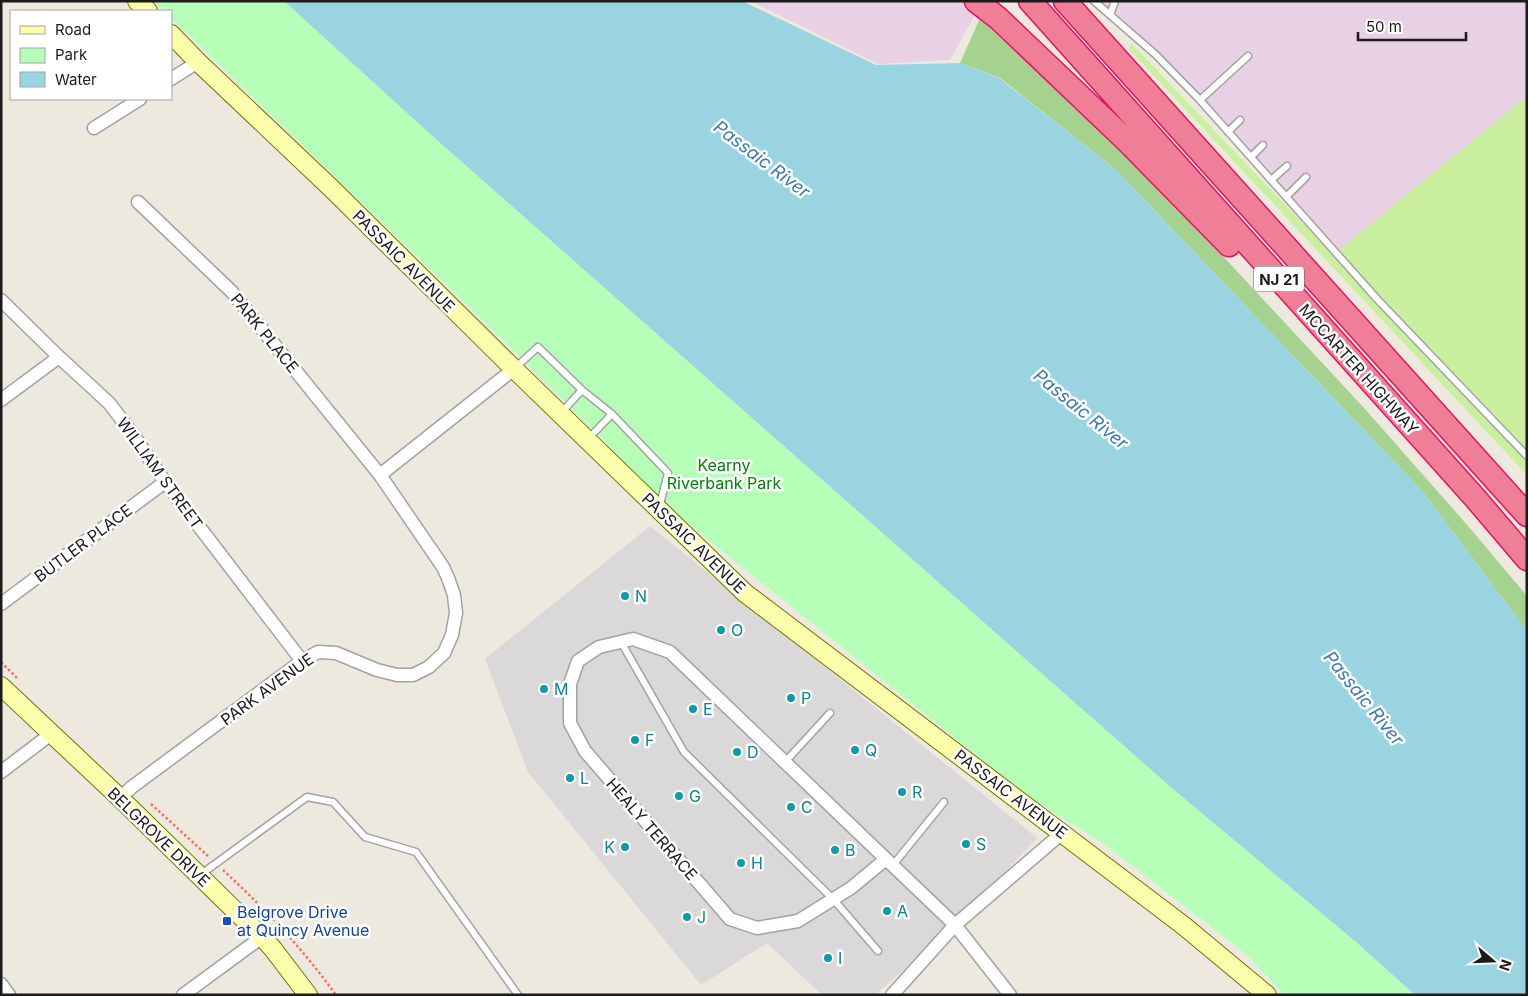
<svg xmlns="http://www.w3.org/2000/svg" width="1528" height="996" viewBox="0 0 1528 996" font-family="Inter,sans-serif">
<rect width="100%" height="100%" fill="#eee9df"/>
<path fill="#dad8d8" d="M 650,526 L 1037,838 L 955,925 L 875,995 L 822,995 L 767,943 L 701,985 L 528,772 L 485,659 Z"/>
<path fill="#e8d1e5" d="M 750,1 L 983,1 L 950,60 L 878,64 Z
M 1091,1 L 1527,1 L 1527,107 L 1338,251 L 1175,78 Z"/>
<path fill="#c9ef9f" d="M 1132,44 L 1333,255 L 1522,100 L 1527,104 L 1527,475 L 1128,48 Z"/>
<path fill="#a6d290" d="M 980,18 L 1067,96 L 1181,211 L 1365,409 L 1469,527 L 1527,596 L 1527,631 L 1422,491 L 1115,169 L 1000,78 L 960,63 Z"/>
<path fill="#b6ffb9" d="M 154,1 L 284,1 L 429,133 L 1174,790 L 1356,942 L 1415,995 L 1285,995 L 1246,954 L 1103,843 L 1027,796 L 680,517 L 500,337 L 171,18 L 171,11 L 164,11 Z"/>
<path fill="#9bd4e1" d="M 284,1 L 742,1 L 876,65 L 960,63 L 999,78 L 1115,169 L 1422,491 L 1527,631 L 1527,995 L 1415,995 L 1356,942 L 1174,790 L 429,133 Z"/>
<g fill="none" stroke-linecap="round" stroke-linejoin="round">
<defs>
<path id="lane" d="M 1094,1 L 1155,54 L 1199,99 L 1378,300 L 1527,456
M 1110,15 L 1115,1
M 1200,100 L 1248,56
M 1228,132 L 1240,120
M 1251,157 L 1263,145
M 1271,180 L 1287,166
M 1286,197 L 1306,177
M 515,368 L 538,347 L 582,390 L 561,413
M 582,390 L 612,414
M 588,439 L 612,414 L 668,473 L 659,508
M 621,642 L 684,752 L 833,899 L 878,951
M 785,762 L 830,713
M 893,865 L 944,802
M 200,875 L 307,797 L 333,802 L 365,837 L 416,852 L 518,995"/>
<path id="street" d="M 171,79 L 198,62
M 94,128 L 140,99
M 1,300 L 59,357 L 109,403 L 132,433 L 165,482 L 302,661
M 1,400 L 59,357
M 380,475 L 514,369
M 1,604 L 165,482
M 633,639 L 670,652 L 886,859 L 851,888 L 798,921 L 757,928 L 730,919 L 585,751 L 570,723 L 570,684 L 578,661 L 599,647 Z
M 1,772 L 51,734
M 120,798 L 132,787 L 302,661 L 318,652 L 336,653 L 377,670 L 397,675 L 413,675 L 429,667 L 444,653 L 452,635 L 456,613 L 454,595 L 448,578 L 443,567 L 380,475 L 231,291 L 138,202
M 886,859 L 955,925 L 1010,995
M 1,984 L 9,995
M 183,995 L 262,937
M 892,995 L 955,925 L 1062,833"/>
<path id="secondary" d="M 137,1 L 148,11
M 171,34 L 198,62 L 331,188 L 514,369 L 745,593 L 1184,926 L 1267,995
M 1,686 L 120,798 L 262,937 L 273,949 L 308,995"/>
<path id="highway" d="M 976,1 L 998,18 L 1128,142 L 1229,245
M 1030,1 L 1476,499 L 1527,559
M 1065,1 L 1527,515"/>
</defs>
<use href="#lane" stroke="#a2a2a2" stroke-width="9"/>
<use href="#street" stroke="#a2a2a2" stroke-width="15"/>
<use href="#secondary" stroke="#6c7500" stroke-width="20"/>
<use href="#highway" stroke="#e71263" stroke-width="25"/>
<path stroke="#ff6a60" stroke-width="2.5" stroke-dasharray="2.5 2.5" stroke-linecap="butt" d="M 1,662 L 18,679
M 151,804 L 208,856
M 223,870 C 264,908 303,949 336,995"/>
<use href="#lane" stroke="#fff" stroke-width="6"/>
<use href="#street" stroke="#fff" stroke-width="12"/>
<use href="#secondary" stroke="#feffad" stroke-width="18"/>
<use href="#highway" stroke="#ef7e97" stroke-width="22"/>
</g>
<g fill="#0f9aa8" stroke="#fff" stroke-width="2">
<circle cx="625" cy="596" r="5"/>
<circle cx="721" cy="630" r="5"/>
<circle cx="544" cy="689" r="5"/>
<circle cx="791" cy="698" r="5"/>
<circle cx="693" cy="709" r="5"/>
<circle cx="635" cy="740" r="5"/>
<circle cx="855" cy="750" r="5"/>
<circle cx="737" cy="752" r="5"/>
<circle cx="570" cy="778" r="5"/>
<circle cx="902" cy="792" r="5"/>
<circle cx="679" cy="796" r="5"/>
<circle cx="791" cy="807" r="5"/>
<circle cx="966" cy="844" r="5"/>
<circle cx="625" cy="847" r="5"/>
<circle cx="835" cy="850" r="5"/>
<circle cx="741" cy="863" r="5"/>
<circle cx="887" cy="911" r="5"/>
<circle cx="687" cy="917" r="5"/>
<circle cx="828" cy="958" r="5"/>
</g>
<rect fill="#1a4fb4" stroke="#fff" stroke-width="2" x="222" y="916" width="10" height="10" rx="2.5"/>
<g text-anchor="middle" dominant-baseline="central" stroke-width="5" stroke-linejoin="round" paint-order="stroke">
<rect fill="#fff" stroke="#5f5f5f" stroke-width="1" x="1254" y="266.5" width="50" height="25" rx="4"/>
<g font-size="15" font-weight="bold" fill="#1b1b1b">
<text x="1279" y="279">NJ 21</text>
</g>
<g font-size="16" fill="#1b1b1b" stroke="#fff">
<text transform="translate(404 261) rotate(45)">PASSAIC AVENUE</text>
<text transform="translate(265 333) rotate(51)">PARK PLACE</text>
<text transform="translate(1359 369) rotate(48)">MCCARTER HIGHWAY</text>
<text transform="translate(160 473) rotate(54)">WILLIAM STREET</text>
<text transform="translate(83 543) rotate(-37)">BUTLER PLACE</text>
<text transform="translate(694 543) rotate(44)">PASSAIC AVENUE</text>
<text transform="translate(267 689) rotate(-36)">PARK AVENUE</text>
<text transform="translate(1011 794) rotate(37)">PASSAIC AVENUE</text>
<text transform="translate(652 829) rotate(49)">HEALY TERRACE</text>
<text transform="translate(159 837) rotate(44)">BELGROVE DRIVE</text>
</g>
<g font-size="16" fill="#008206" stroke="#fff">
<text x="724" y="465">Kearny<tspan x="724" dy="18">Riverbank Park</tspan></text>
</g>
<g font-size="16" fill="#0d838f" stroke="#fff" text-anchor="start">
<text x="635" y="596">N</text>
<text x="731" y="630">O</text>
<text x="554" y="689">M</text>
<text x="801" y="698">P</text>
<text x="703" y="709">E</text>
<text x="645" y="740">F</text>
<text x="865" y="750">Q</text>
<text x="747" y="752">D</text>
<text x="580" y="778">L</text>
<text x="912" y="792">R</text>
<text x="689" y="796">G</text>
<text x="801" y="807">C</text>
<text x="976" y="844">S</text>
<text x="615" y="847" text-anchor="end">K</text>
<text x="845" y="850">B</text>
<text x="751" y="863">H</text>
<text x="897" y="911">A</text>
<text x="697" y="917">J</text>
<text x="838" y="958">I</text>
</g>
<g font-size="16" fill="#164399" stroke="#fff" text-anchor="start">
<text x="237" y="912">Belgrove Drive<tspan x="237" dy="18">at Quincy Avenue</tspan></text>
</g>
<g font-size="18" font-style="italic" fill="#3d79ab" stroke="#fff">
<text transform="translate(762 159) rotate(37)">Passaic River</text>
<text transform="translate(1081 409) rotate(39)">Passaic River</text>
<text transform="translate(1364 698) rotate(51)">Passaic River</text>
</g>
</g>
<rect width="1528" height="996" fill="none" stroke="#1b1b1b" stroke-width="5"/>
<rect x="10" y="10" width="162" height="90" fill="#ffffff" stroke="#a4a4a4"/>
<rect x="20" y="26" width="25" height="8" fill="#feffad" stroke="#a4a4a4"/>
<text x="55" y="35" font-size="15" fill="#1b1b1b">Road</text>
<rect x="20" y="48" width="25" height="15" fill="#b6ffb9" stroke="#a4a4a4"/>
<text x="55" y="60" font-size="15" fill="#1b1b1b">Park</text>
<rect x="20" y="72" width="25" height="15" fill="#9bd4e1" stroke="#a4a4a4"/>
<text x="55" y="85" font-size="15" fill="#1b1b1b">Water</text>
<g transform="translate(1493 961) rotate(109)" stroke="#ffffff" stroke-width="4" paint-order="stroke">
<path d="M0-4L9 19L0 12L-9 19Z" fill="#1b1b1b"/>
<text y="-8" font-size="14" font-weight="bold" text-anchor="middle" fill="#1b1b1b">N</text>
</g>
<path d="M1358 32v8h108v-8" fill="none" stroke="#1b1b1b" stroke-width="2.5"/>
<text x="1366" y="32" font-size="15" fill="#1b1b1b" stroke="#ffffff" stroke-width="4" paint-order="stroke">50 m</text>
</svg>
